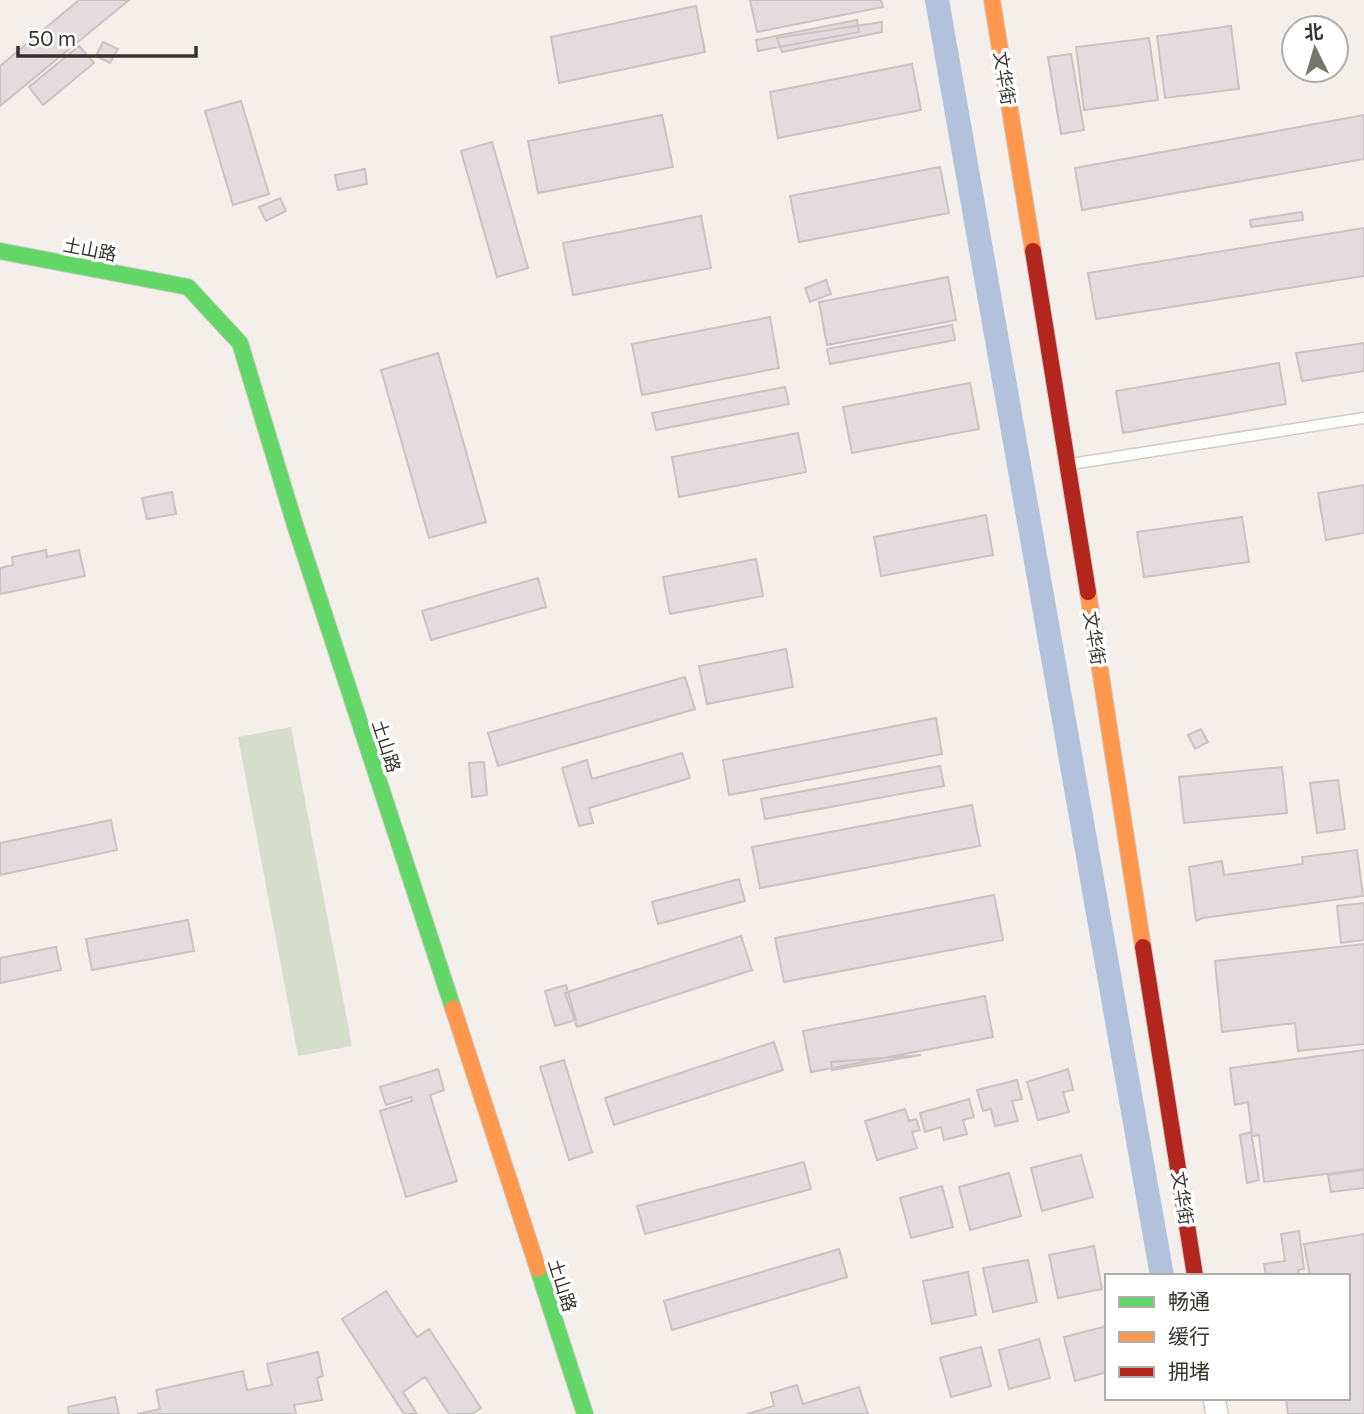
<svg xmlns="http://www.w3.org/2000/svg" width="1364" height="1414" viewBox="0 0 1364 1414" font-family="Commissioner,'Noto Sans SC',sans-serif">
<rect width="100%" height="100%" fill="#f4efea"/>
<path fill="#d6decb" d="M 291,727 L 352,1046 L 298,1056 L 238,737 Z"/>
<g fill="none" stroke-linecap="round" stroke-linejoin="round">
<path stroke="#b2c2dd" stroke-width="24" d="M 937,0 L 1162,1276"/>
</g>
<path fill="#e4dbdf" stroke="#c8c4c3" stroke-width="2" d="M 79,0 L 129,0 L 0,106 L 0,66 Z
M 750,0 L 881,0 L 883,7 L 757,32 Z
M 696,6 L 705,52 L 559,83 L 551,37 Z
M 857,20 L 859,32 L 758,51 L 756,40 Z
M 882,22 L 882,32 L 782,52 L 777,38 Z
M 1231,26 L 1239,89 L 1165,98 L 1157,36 Z
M 1149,38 L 1158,100 L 1084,110 L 1076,47 Z
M 103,42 L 118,49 L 110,63 L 96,56 Z
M 79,46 L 94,63 L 43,105 L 29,87 Z
M 1071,54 L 1084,130 L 1061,134 L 1048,57 Z
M 912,64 L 921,110 L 778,138 L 770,92 Z
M 241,101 L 269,194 L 233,205 L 205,111 Z
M 662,115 L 673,167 L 538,193 L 528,141 Z
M 1364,115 L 1364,159 L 1082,210 L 1075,168 Z
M 492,142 L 528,268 L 497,277 L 461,151 Z
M 940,167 L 949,213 L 799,242 L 790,196 Z
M 365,169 L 367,184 L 338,190 L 335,175 Z
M 280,198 L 286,211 L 266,221 L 259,207 Z
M 1302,212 L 1303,220 L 1251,227 L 1250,220 Z
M 701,216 L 711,268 L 573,295 L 563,243 Z
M 1364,228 L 1364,276 L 1096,319 L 1088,273 Z
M 948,277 L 956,320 L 827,345 L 819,302 Z
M 826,280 L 831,294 L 810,302 L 805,288 Z
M 770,317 L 779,368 L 642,395 L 632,344 Z
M 952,325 L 955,340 L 830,364 L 827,349 Z
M 1364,343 L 1364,371 L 1302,381 L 1296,353 Z
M 438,353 L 486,522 L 429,538 L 381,370 Z
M 1279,363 L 1286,404 L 1123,433 L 1116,391 Z
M 970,383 L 979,429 L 852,453 L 843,407 Z
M 785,387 L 789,404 L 656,430 L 652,413 Z
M 798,433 L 806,472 L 679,497 L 672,457 Z
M 1364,485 L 1364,533 L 1326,540 L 1318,493 Z
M 172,492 L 176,514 L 147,519 L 142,498 Z
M 986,515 L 993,555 L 881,576 L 874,537 Z
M 1242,517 L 1249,562 L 1144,577 L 1137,532 Z
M 46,550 L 47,557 L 79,550 L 85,576 L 0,594 L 0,568 L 13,565 L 12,557 Z
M 756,559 L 763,596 L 670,614 L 663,577 Z
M 538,578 L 546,607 L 431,640 L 422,611 Z
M 786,649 L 793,687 L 707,704 L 699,666 Z
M 685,677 L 695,709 L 498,766 L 488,733 Z
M 936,718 L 942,754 L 729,795 L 723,760 Z
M 1201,729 L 1208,742 L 1195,749 L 1188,735 Z
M 682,753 L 690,778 L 589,808 L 593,823 L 579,826 L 562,768 L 587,760 L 592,779 Z
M 484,762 L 487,795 L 472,797 L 469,763 Z
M 940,766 L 944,786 L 765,819 L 761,799 Z
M 1282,767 L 1287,813 L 1184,823 L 1179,777 Z
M 1338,780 L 1345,829 L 1317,833 L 1310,783 Z
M 972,805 L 980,846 L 760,888 L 752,847 Z
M 111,820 L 117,850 L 0,875 L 0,843 Z
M 1357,850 L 1363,896 L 1203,918 L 1196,921 L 1189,867 L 1222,861 L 1224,875 L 1303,864 L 1302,857 Z
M 739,879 L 745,901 L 658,924 L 652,902 Z
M 994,895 L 1003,940 L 784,982 L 775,938 Z
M 1364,903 L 1364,940 L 1341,943 L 1337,906 Z
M 188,920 L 194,951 L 92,970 L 86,939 Z
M 741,936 L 752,970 L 577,1027 L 565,993 Z
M 1364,944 L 1364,1044 L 1298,1051 L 1295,1023 L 1222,1032 L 1215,961 Z
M 56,947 L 61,970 L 0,983 L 0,958 Z
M 566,985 L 576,1020 L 555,1026 L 545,991 Z
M 985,996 L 993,1037 L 811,1072 L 803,1031 Z
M 774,1042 L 783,1070 L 614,1125 L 605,1098 Z
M 1364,1050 L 1364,1169 L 1264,1182 L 1259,1135 L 1252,1136 L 1248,1102 L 1235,1105 L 1230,1068 Z
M 921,1055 L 832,1070 L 831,1062 Z
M 564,1060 L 592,1152 L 569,1160 L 540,1067 Z
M 438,1069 L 444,1090 L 430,1095 L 457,1181 L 406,1197 L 380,1111 L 412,1101 L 411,1097 L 386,1105 L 380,1087 Z
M 1068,1069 L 1073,1090 L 1063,1092 L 1069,1112 L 1038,1120 L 1027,1082 Z
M 1017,1080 L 1022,1099 L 1012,1101 L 1018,1121 L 995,1126 L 991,1109 L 983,1111 L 977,1090 Z
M 969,1099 L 974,1117 L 963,1120 L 967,1134 L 944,1140 L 941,1127 L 925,1132 L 920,1113 Z
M 905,1109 L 909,1121 L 916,1119 L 920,1130 L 912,1132 L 917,1148 L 877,1160 L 865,1121 Z
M 1251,1132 L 1259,1180 L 1247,1183 L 1240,1135 Z
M 1081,1155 L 1093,1197 L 1042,1211 L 1031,1168 Z
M 804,1162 L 811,1189 L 645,1234 L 637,1206 Z
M 1364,1170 L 1364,1188 L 1331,1192 L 1328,1175 Z
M 1009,1173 L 1021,1216 L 970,1230 L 959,1187 Z
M 942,1186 L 953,1227 L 911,1238 L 900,1198 Z
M 1299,1231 L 1304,1269 L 1298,1270 L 1299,1276 L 1266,1276 L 1264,1264 L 1285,1261 L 1281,1234 Z
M 1364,1234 L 1364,1414 L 1288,1414 L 1286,1398 L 1348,1398 L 1348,1276 L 1310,1276 L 1304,1244 Z
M 1094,1246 L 1102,1289 L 1058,1298 L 1049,1255 Z
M 839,1249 L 847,1277 L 672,1330 L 664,1301 Z
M 1028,1260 L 1037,1302 L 993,1312 L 983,1268 Z
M 968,1272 L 976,1315 L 932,1324 L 923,1281 Z
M 386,1291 L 417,1337 L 429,1329 L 481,1408 L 472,1414 L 449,1414 L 425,1377 L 403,1392 L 417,1414 L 404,1414 L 342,1319 Z
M 1107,1326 L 1107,1372 L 1075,1381 L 1064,1337 Z
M 1039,1339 L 1050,1378 L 1009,1389 L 999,1350 Z
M 981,1347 L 991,1386 L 951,1397 L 940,1358 Z
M 318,1352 L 323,1376 L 317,1378 L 322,1400 L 294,1405 L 296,1414 L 137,1414 L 160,1409 L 156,1390 L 243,1371 L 247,1390 L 272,1385 L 267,1364 Z
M 797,1385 L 803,1404 L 859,1387 L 868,1414 L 747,1414 L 774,1406 L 771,1393 Z
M 115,1397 L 119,1414 L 69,1414 L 68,1407 Z"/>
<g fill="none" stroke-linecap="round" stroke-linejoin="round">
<defs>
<path id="lane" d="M 1071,464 L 1364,418"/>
<path id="street" d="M 1214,1398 L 1217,1414"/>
<path id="fast" d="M 0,251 L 188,287 L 240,343 L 295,525 L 453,1008
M 538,1269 L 585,1414"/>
<path id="slow" d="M 992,0 L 1033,251
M 1088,592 L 1143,947
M 453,1008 L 538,1269"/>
<path id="jam" d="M 1033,251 L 1088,592
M 1143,947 L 1195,1276"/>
</defs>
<use href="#lane" stroke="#d0ccc8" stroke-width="13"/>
<use href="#street" stroke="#d0ccc8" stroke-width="24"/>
<use href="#fast" stroke="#d0ccc8" stroke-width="18"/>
<use href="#slow" stroke="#d0ccc8" stroke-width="18"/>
<use href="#jam" stroke="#d0ccc8" stroke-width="18"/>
<use href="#lane" stroke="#fdfdfc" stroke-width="10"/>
<use href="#street" stroke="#fdfdfc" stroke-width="21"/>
<use href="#fast" stroke="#63d668" stroke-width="16"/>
<use href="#slow" stroke="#ff974d" stroke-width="16"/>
<use href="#jam" stroke="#b3261e" stroke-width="16"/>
</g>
<g text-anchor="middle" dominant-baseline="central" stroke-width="7" stroke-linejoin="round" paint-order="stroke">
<g font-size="18" fill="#36332e" stroke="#fff">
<text transform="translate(1005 78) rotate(81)">文华街</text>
<text transform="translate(90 249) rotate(11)">土山路</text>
<text transform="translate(1095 638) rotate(81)">文华街</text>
<text transform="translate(387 746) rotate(72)">土山路</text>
<text transform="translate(1183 1198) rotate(81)">文华街</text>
<text transform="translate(563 1285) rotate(72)">土山路</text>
</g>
</g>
<rect x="1105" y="1274" width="245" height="126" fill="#ffffff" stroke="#afadab" stroke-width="2"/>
<rect x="1119" y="1297" width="35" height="10" fill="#63d668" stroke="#afadab" stroke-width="2"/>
<text x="1168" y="1309" font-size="21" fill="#36332e">畅通</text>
<rect x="1119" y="1332" width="35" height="10" fill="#ff974d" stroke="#afadab" stroke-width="2"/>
<text x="1168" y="1344" font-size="21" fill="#36332e">缓行</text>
<rect x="1119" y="1367" width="35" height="10" fill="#b3261e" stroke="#afadab" stroke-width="2"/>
<text x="1168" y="1379" font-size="21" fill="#36332e">拥堵</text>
<g transform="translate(1315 49) rotate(355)"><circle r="33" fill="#ffffff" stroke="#afadab" stroke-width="2"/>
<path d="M0-5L12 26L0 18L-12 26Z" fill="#787570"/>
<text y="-10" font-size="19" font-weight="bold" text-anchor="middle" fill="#36332e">北</text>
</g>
<path d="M18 46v10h178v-10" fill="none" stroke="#36332e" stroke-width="3.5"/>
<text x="28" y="46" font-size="21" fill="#36332e" stroke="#ffffff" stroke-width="5" paint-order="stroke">50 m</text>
</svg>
